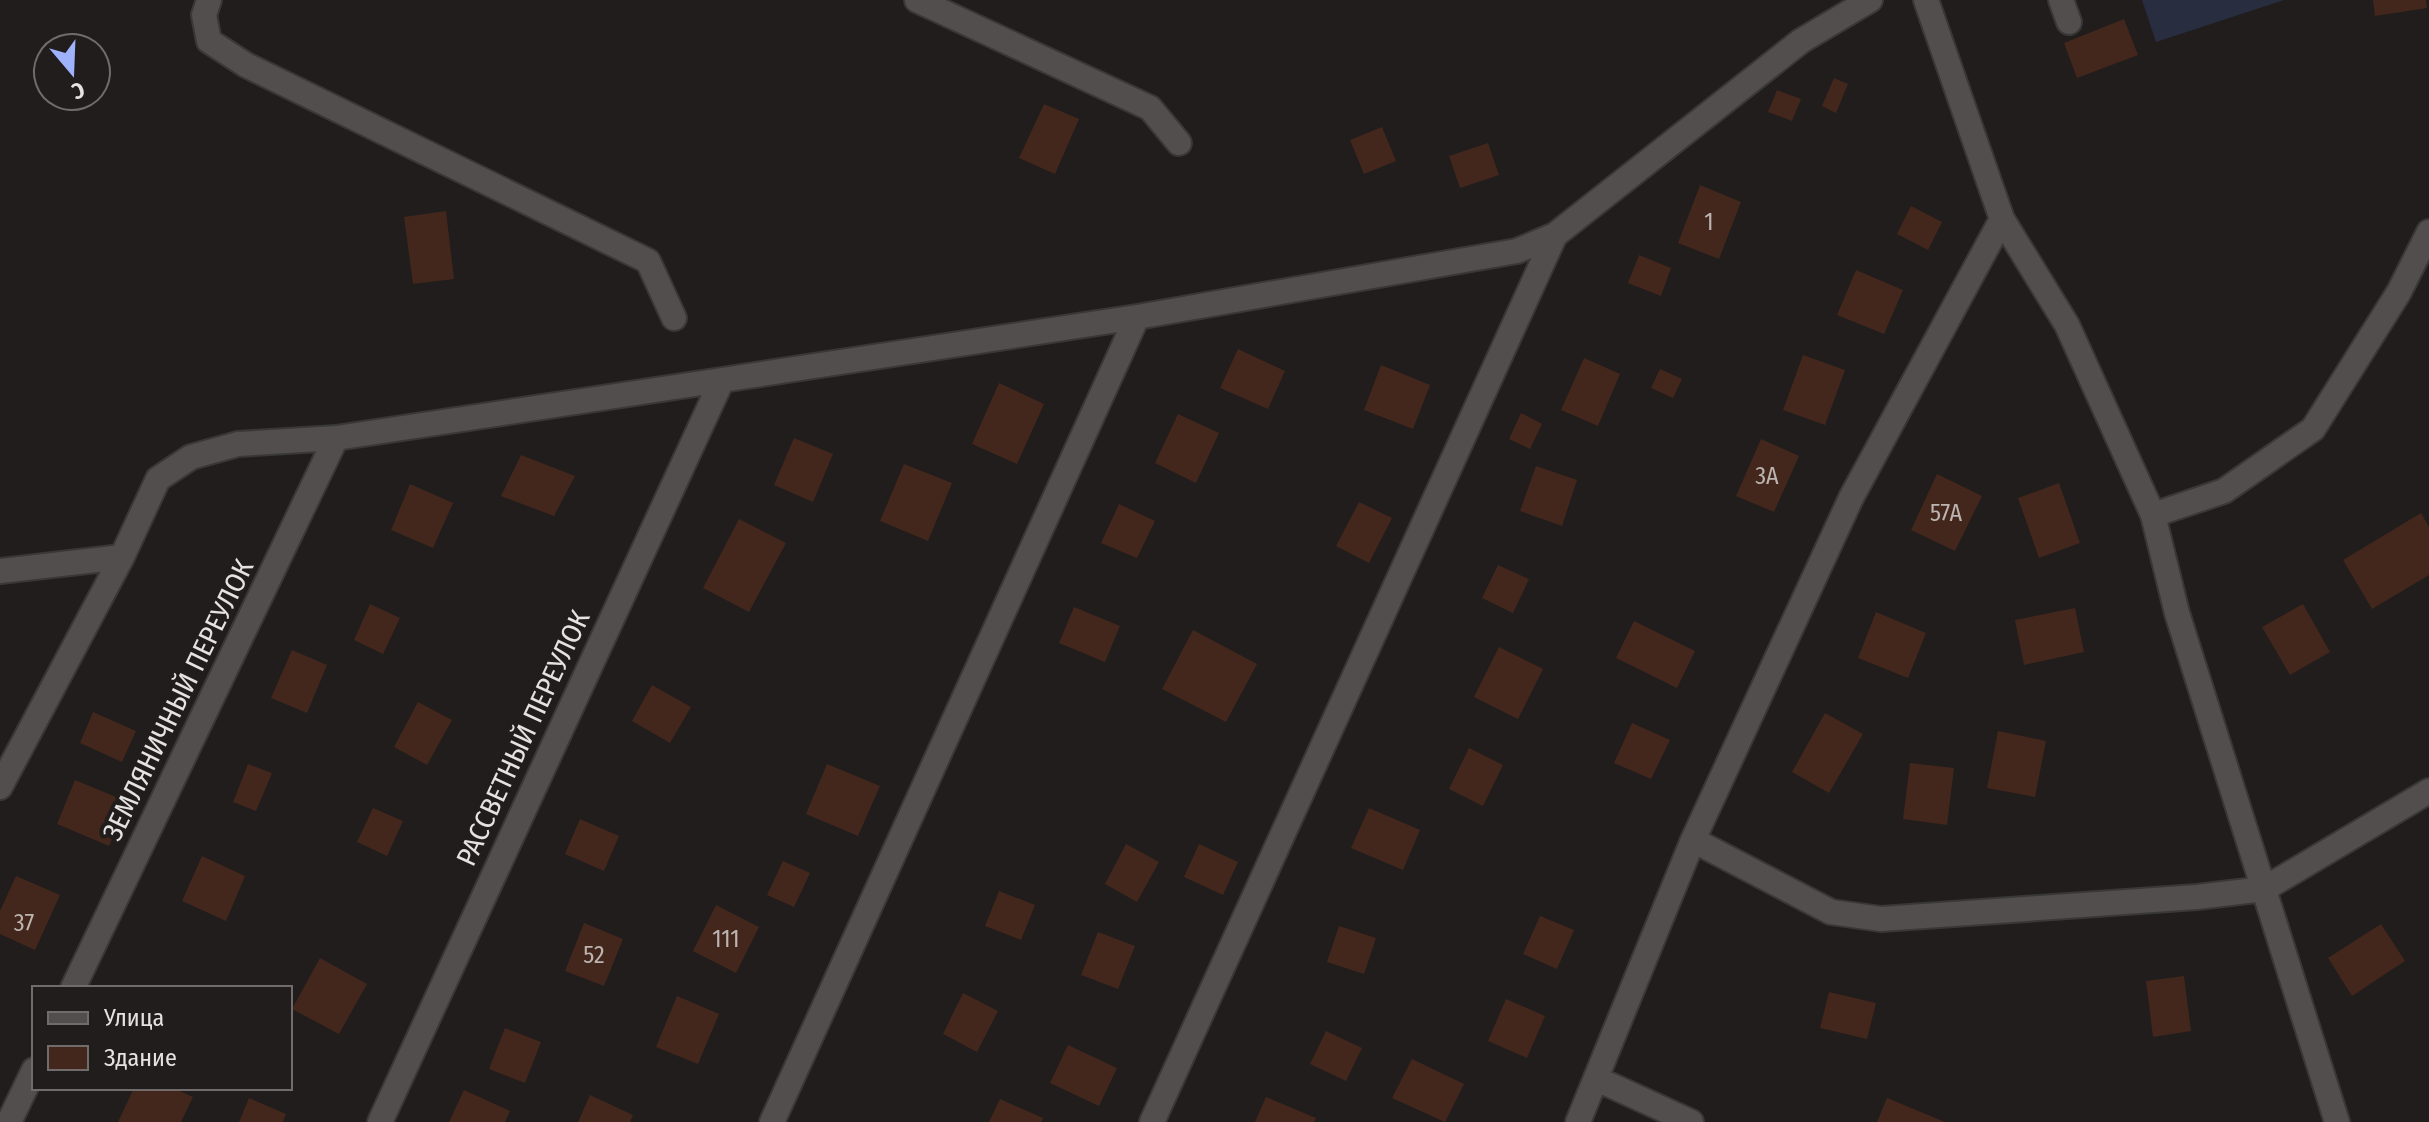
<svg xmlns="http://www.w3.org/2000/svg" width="2429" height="1122" viewBox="0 0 2429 1122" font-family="'Fira Sans Condensed',sans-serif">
<rect width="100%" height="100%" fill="#201d1c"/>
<path fill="#282d40" d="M 2142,0 L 2284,0 L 2156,42 Z"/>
<path fill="#43271c" d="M 2373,0 L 2426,0 L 2427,8 L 2375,16 Z
M 2124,19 L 2138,55 L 2077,78 L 2064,43 Z
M 1834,78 L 1848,84 L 1836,113 L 1822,106 Z
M 1777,90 L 1801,99 L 1792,121 L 1768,112 Z
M 1044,104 L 1079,119 L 1055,174 L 1019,158 Z
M 1382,127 L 1396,161 L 1364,174 L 1350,140 Z
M 1488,143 L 1499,175 L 1460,188 L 1449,156 Z
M 1700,185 L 1741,202 L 1719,259 L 1678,243 Z
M 1911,206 L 1942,222 L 1928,250 L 1897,234 Z
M 446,211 L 454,279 L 413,284 L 404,217 Z
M 1639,255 L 1671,268 L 1661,296 L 1628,283 Z
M 1856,270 L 1903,290 L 1884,334 L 1837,315 Z
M 1238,349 L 1285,371 L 1268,409 L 1220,388 Z
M 1803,355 L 1845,370 L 1825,425 L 1783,410 Z
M 1584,358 L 1620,374 L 1598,426 L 1561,410 Z
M 1381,365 L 1430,385 L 1413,429 L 1364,410 Z
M 1660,369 L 1682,379 L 1673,398 L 1651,388 Z
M 999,383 L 1044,404 L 1017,464 L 972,444 Z
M 1521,413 L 1542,424 L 1530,449 L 1509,439 Z
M 1178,414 L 1219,433 L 1196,483 L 1155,463 Z
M 794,438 L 833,454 L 813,502 L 774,485 Z
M 1761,439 L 1799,456 L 1774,512 L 1736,496 Z
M 521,455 L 575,476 L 554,516 L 501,496 Z
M 904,464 L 952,483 L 928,541 L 880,521 Z
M 1536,466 L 1577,480 L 1562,526 L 1520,511 Z
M 1937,474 L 1982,496 L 1955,551 L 1911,530 Z
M 2059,483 L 2080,543 L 2039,558 L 2018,498 Z
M 410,484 L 453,503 L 433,548 L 391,530 Z
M 1359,502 L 1392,518 L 1369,563 L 1336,546 Z
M 1119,504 L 1155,521 L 1137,558 L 1101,543 Z
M 2421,513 L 2429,527 L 2429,575 L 2372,609 L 2343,560 Z
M 739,519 L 786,543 L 749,612 L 703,588 Z
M 1498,565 L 1529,579 L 1513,613 L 1482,598 Z
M 370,604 L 400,618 L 383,654 L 354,640 Z
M 2303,604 L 2330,652 L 2290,675 L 2262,627 Z
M 1074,607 L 1120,626 L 1105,662 L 1059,643 Z
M 2075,608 L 2084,652 L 2024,665 L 2015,620 Z
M 1876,612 L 1926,633 L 1908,678 L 1858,658 Z
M 1634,621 L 1695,651 L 1677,688 L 1616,658 Z
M 1193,630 L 1257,664 L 1226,722 L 1162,689 Z
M 1499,647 L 1543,669 L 1518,719 L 1474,697 Z
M 292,650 L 327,665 L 307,713 L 271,698 Z
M 652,685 L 691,707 L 670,743 L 632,721 Z
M 418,702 L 452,720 L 427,765 L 394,747 Z
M 93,712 L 136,731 L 122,762 L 80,743 Z
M 1825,713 L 1863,734 L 1829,793 L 1792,772 Z
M 1632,723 L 1670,740 L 1651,779 L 1614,763 Z
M 1998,731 L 2046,741 L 2035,797 L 1987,788 Z
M 1469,748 L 1503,765 L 1483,806 L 1449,789 Z
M 1910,763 L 1954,768 L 1947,825 L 1903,819 Z
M 248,764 L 272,773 L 256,811 L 233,802 Z
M 827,764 L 880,786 L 858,836 L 806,814 Z
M 75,780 L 128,802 L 109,846 L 57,824 Z
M 373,808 L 403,821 L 387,856 L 357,842 Z
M 1369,808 L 1420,830 L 1403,870 L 1351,848 Z
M 580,819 L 619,836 L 604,871 L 565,854 Z
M 1126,844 L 1159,862 L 1137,902 L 1105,884 Z
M 1199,844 L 1238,862 L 1223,895 L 1184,877 Z
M 202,856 L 245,876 L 226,921 L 182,901 Z
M 783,861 L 810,873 L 794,907 L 767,895 Z
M 16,876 L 60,895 L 35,950 L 0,934 L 0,911 Z
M 999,891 L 1035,905 L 1021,940 L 985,926 Z
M 716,905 L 759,927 L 736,973 L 693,951 Z
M 1540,916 L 1574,930 L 1557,969 L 1523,954 Z
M 584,923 L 623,939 L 604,986 L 565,971 Z
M 2381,924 L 2405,961 L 2352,996 L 2328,958 Z
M 1339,926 L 1376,938 L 1364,974 L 1327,962 Z
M 1098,932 L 1135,946 L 1118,989 L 1081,975 Z
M 320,958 L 367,984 L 339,1034 L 292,1009 Z
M 2184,976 L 2191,1031 L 2153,1037 L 2146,981 Z
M 1829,992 L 1876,1003 L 1867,1039 L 1820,1028 Z
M 963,993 L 998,1011 L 977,1052 L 943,1034 Z
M 677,996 L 719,1014 L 698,1064 L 656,1047 Z
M 1506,999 L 1545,1016 L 1527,1058 L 1488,1041 Z
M 505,1028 L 541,1042 L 525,1083 L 489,1069 Z
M 1326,1031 L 1362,1048 L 1346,1081 L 1310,1064 Z
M 1068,1045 L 1117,1068 L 1099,1106 L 1050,1083 Z
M 1412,1059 L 1464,1084 L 1445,1122 L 1392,1098 Z
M 134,1088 L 173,1088 L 193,1097 L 181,1122 L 118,1122 Z
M 464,1090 L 510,1111 L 505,1122 L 449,1122 Z
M 590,1095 L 633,1115 L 630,1122 L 578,1122 Z
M 1266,1097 L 1316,1118 L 1314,1122 L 1255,1122 Z
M 249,1098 L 286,1114 L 283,1122 L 239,1122 Z
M 1887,1098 L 1945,1122 L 1877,1122 Z
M 1000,1099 L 1043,1118 L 1041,1122 L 989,1122 Z"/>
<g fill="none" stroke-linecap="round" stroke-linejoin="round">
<defs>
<path id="minor" d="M 209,0 L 204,15 L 209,41 L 246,65 L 648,261 L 674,318
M 917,0 L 1150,108 L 1179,143
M 2061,0 L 2069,22
M 2002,219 L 2067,325 L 2153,515 L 2177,613 L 2337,1122
M 2153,515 L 2224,491 L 2313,429 L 2399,292 L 2429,232
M 0,571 L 122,557 L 158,479 L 191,457 L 238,444 L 336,438 L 722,380 L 1137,317 L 1517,251 L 1555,235 L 1801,41 L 1870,0
M 0,787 L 122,557
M 1693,840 L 1831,912 L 1881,919 L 2197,897 L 2264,889 L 2429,791
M 73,988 L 336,438
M 1597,1079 L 1691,1122
M 9,1122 L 34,1070
M 380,1122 L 722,380
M 772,1122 L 1137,317
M 1152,1122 L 1555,235
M 1578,1122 L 1693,840 L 1851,498 L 2002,219 L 1926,0"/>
</defs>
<use href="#minor" stroke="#393737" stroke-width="28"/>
<use href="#minor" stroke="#514e4d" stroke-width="24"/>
</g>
<g text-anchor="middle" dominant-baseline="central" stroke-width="8" stroke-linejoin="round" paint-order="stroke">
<g font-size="24" fill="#bcb4b0">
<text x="1709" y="222">1</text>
<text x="1767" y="476">3А</text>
<text x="1946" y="513">57А</text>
<text x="24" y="923">37</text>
<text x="726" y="939">111</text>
<text x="594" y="955">52</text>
</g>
<g font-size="28" fill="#e5e3e2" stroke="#201d1c">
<text transform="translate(178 700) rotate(-64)">ЗЕМЛЯНИЧНЫЙ ПЕРЕУЛОК</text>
<text transform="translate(523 738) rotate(-65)">РАССВЕТНЫЙ ПЕРЕУЛОК</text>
</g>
</g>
<rect x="32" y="986" width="260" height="104" fill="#201d1c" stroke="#6f6c6b" stroke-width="2"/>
<rect x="48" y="1012" width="40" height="12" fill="#514e4d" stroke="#6f6c6b" stroke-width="2"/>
<text x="104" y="1026" font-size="24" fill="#e5e3e2">Улица</text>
<rect x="48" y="1046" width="40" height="24" fill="#43271c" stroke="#6f6c6b" stroke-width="2"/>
<text x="104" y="1066" font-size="24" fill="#e5e3e2">Здание</text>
<g transform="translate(72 72) rotate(161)"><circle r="38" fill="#201d1c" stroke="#6f6c6b" stroke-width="2"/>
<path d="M0-6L14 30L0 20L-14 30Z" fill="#9fb3fd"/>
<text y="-12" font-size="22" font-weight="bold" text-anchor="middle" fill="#e5e3e2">С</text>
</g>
</svg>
